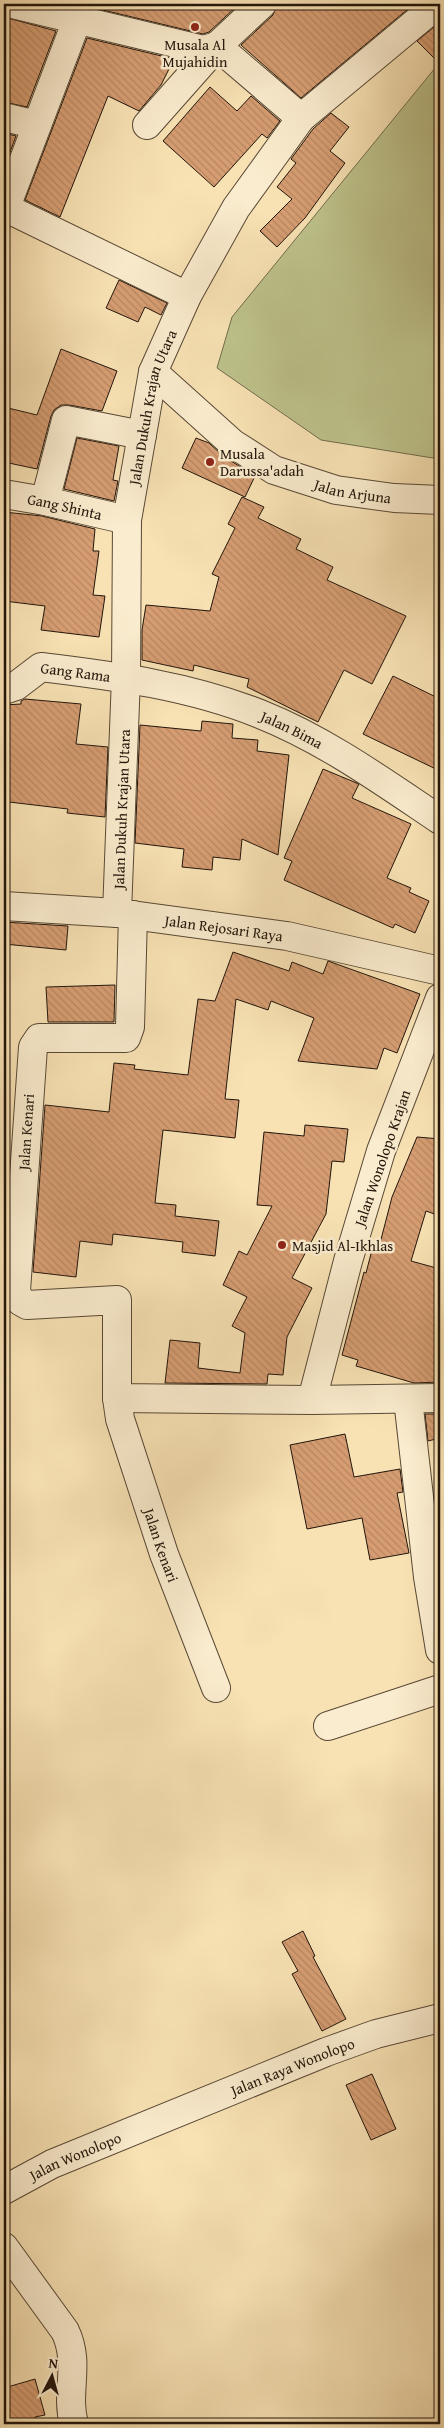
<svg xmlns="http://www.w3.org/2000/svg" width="444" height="2428" viewBox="0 0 444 2428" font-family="'Gentium Book Plus',serif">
<defs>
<pattern id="building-back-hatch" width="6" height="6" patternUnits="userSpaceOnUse" patternTransform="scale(1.25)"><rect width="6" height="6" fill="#d69d72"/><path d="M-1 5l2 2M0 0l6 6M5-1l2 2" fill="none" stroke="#b78661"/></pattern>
</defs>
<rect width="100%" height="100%" fill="#f8e2b4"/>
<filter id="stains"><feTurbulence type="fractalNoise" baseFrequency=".004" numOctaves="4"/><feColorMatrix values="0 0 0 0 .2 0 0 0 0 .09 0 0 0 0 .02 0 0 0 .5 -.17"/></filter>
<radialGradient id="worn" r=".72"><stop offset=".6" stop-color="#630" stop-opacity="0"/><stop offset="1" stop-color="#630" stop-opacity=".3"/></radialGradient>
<path fill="#bec38c" stroke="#706c4c" d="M 440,62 L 440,451 L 433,458 L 321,440 L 217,368 L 232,317 Z"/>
<path fill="url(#building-back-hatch)" stroke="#22150b" d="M 78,4 L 239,4 L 209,32 L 203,34 Z
M 277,4 L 414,4 L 301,98 L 241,45 L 273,15 Z
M 4,17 L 56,31 L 27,107 L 4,102 Z
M 440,22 L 440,64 L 417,41 Z
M 87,38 L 174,59 L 161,85 L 139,111 L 108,96 L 60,217 L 25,200 Z
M 210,87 L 237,111 L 251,96 L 280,121 L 267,138 L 262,134 L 214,187 L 163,141 Z
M 331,113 L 349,127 L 330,151 L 345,163 L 305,218 L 277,247 L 260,231 L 292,199 L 277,187 L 296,163 L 291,159 L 313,129 Z
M 4,133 L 16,136 L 6,163 L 4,163 Z
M 119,280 L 167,303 L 161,315 L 145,307 L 138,322 L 106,308 Z
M 61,349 L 117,371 L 102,411 L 69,405 L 61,405 L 54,410 L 51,416 L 37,469 L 4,462 L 4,407 L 37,415 Z
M 77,438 L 119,446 L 113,480 L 118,481 L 114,501 L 64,489 Z
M 196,438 L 209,443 L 223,456 L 255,476 L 245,497 L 182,468 Z
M 242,497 L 264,507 L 258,518 L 301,539 L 296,549 L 333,567 L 327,580 L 406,616 L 372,684 L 344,670 L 318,722 L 247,687 L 249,679 L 194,665 L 193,671 L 142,660 L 142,630 L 146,605 L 210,611 L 219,577 L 212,574 L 235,528 L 228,524 Z
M 4,512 L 42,516 L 95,529 L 93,551 L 99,551 L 93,595 L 105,596 L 99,637 L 41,630 L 45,606 L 4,601 Z
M 393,676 L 440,699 L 440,771 L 363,734 Z
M 25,699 L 81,704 L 76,744 L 108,747 L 105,817 L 67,813 L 68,809 L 9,802 L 9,800 L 4,799 L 4,705 L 21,704 L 21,701 Z
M 202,721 L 233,724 L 232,738 L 258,740 L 257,751 L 289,755 L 278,855 L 242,839 L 240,860 L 213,857 L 212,870 L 182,867 L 184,849 L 135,843 L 140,725 L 201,731 Z
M 323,769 L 359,784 L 352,798 L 411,824 L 387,878 L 411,888 L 409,892 L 429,901 L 415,933 L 395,924 L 393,928 L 284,880 L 292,861 L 284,858 Z
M 4,922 L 68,926 L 66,950 L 4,944 Z
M 233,952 L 289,971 L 292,962 L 323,974 L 328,961 L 420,994 L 397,1053 L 384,1048 L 377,1069 L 298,1061 L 314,1018 L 271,1001 L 268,1010 L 236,999 L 225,1099 L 239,1100 L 235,1138 L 163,1130 L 155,1203 L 176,1205 L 175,1216 L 219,1221 L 215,1256 L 182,1252 L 183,1242 L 113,1234 L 112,1245 L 80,1241 L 76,1277 L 33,1272 L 45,1105 L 109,1112 L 114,1063 L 135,1065 L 134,1069 L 188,1075 L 198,999 L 215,1001 Z
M 115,985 L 114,1022 L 48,1022 L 46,987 Z
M 305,1125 L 348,1129 L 344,1162 L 332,1161 L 326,1214 L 292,1278 L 312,1288 L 287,1337 L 283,1375 L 268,1374 L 267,1384 L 165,1383 L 170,1340 L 200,1343 L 198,1368 L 240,1373 L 245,1333 L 232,1326 L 247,1297 L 223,1285 L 239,1251 L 247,1255 L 272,1206 L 257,1205 L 264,1132 L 304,1136 Z
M 417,1137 L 440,1139 L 440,1216 L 426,1211 L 411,1261 L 440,1269 L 440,1382 L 414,1383 L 356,1366 L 358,1360 L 342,1355 L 364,1272 L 366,1273 L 372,1250 L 378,1251 L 392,1197 Z
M 425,1414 L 440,1414 L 440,1438 L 428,1441 Z
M 345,1434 L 354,1477 L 400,1469 L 403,1492 L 397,1493 L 409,1553 L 370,1560 L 362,1518 L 307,1529 L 290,1445 Z
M 303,1931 L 315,1956 L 313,1957 L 346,2019 L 322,2031 L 292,1974 L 298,1971 L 282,1942 Z
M 372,2074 L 396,2129 L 371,2140 L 346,2085 Z
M 35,2379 L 45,2415 L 35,2417 L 37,2424 L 4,2424 L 4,2388 Z"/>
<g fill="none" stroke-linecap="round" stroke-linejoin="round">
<defs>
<g id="street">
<path d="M 12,4 L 204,50 L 217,46 L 301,118"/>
<path d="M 4,117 L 37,125"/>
<path d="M 147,125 L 217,46 L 262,4"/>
<path d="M 4,207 L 187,296"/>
<path d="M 6,207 L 77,20"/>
<path id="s1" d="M 153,372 L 232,443 L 274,470 L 336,490 L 394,498 L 440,500"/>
<path id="s2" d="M 4,494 L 45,501 L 127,520"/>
<path d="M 45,501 L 66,420 L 142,435"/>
<path id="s3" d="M 4,690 L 16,686 L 41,667 C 116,676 190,686 260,714 C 325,740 382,781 440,820"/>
<path id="s4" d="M 4,906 L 117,913 L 287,936 L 440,971"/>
<path id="s5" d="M 117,913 L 126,677 L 127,520 L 153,372 L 187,296 L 236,208 L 301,118 L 438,4"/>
<path d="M 133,915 L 130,1027 L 126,1038 L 39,1038 L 33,1047 L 16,1291 L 20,1301 L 27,1305 L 117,1300 L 117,1398 L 312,1400"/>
<path d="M 440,998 L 381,1151 L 348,1261 L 312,1400 L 440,1398"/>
<path id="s6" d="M 117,1398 L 120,1419 L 164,1554 L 216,1688"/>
<path d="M 408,1399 L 428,1577 L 440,1650"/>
<path d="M 328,1726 L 440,1689"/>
<path id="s7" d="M 4,2190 L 52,2164 L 326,2052 L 376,2034 L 440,2018"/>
<path d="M 4,2247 L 65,2331 C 81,2364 65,2392 74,2424"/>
</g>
</defs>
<use href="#street" stroke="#584835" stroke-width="30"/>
<use href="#street" stroke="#faecce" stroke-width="28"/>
</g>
<g fill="#8f2418" stroke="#faecce" stroke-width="2">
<circle cx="195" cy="27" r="5"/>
<circle cx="210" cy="462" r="5"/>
<circle cx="282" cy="1245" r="5"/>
</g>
<g text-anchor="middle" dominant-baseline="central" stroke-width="5" stroke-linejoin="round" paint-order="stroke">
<g font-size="15" fill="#22150b" stroke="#faecce" text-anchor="start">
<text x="195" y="44" text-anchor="middle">Musala Al<tspan x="195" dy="17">Mujahidin</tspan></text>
<text x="220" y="453">Musala<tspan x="220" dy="17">Darussa'adah</tspan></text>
<text x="292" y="1245">Masjid Al-Ikhlas</text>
</g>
<g font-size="15" fill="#22150b" stroke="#faecce">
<text stroke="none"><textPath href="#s5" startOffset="509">Jalan Dukuh Krajan Utara</textPath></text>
<text stroke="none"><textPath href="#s1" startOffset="238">Jalan Arjuna</textPath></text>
<text stroke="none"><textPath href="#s2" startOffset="62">Gang Shinta</textPath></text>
<text stroke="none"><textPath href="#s3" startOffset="79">Gang Rama</textPath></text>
<text stroke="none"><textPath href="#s3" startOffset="304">Jalan Bima</textPath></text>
<text stroke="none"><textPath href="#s5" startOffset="104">Jalan Dukuh Krajan Utara</textPath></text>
<text stroke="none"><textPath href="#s4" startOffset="221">Jalan Rejosari Raya</textPath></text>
<text transform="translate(26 1132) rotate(-86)">Jalan Kenari</text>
<text transform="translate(382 1158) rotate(-71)">Jalan Wonolopo Krajan</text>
<text stroke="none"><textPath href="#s6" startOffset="154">Jalan Kenari</textPath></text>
<text stroke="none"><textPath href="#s7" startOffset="314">Jalan Raya Wonolopo</textPath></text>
<text stroke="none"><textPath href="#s7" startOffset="79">Jalan Wonolopo</textPath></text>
</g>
</g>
<rect width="444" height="2428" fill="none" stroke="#f8e2b4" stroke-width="20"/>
<rect x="5" y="5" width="434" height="2418" fill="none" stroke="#22150b" stroke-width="2.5"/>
<rect x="10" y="10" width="424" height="2408" fill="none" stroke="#22150b"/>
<g transform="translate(52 2376) rotate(6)" stroke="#faecce" stroke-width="4" paint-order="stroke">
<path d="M0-4L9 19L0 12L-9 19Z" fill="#22150b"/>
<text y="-8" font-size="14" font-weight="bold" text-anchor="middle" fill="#22150b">N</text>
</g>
<rect width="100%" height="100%" filter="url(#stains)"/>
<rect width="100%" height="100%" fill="url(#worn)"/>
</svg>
